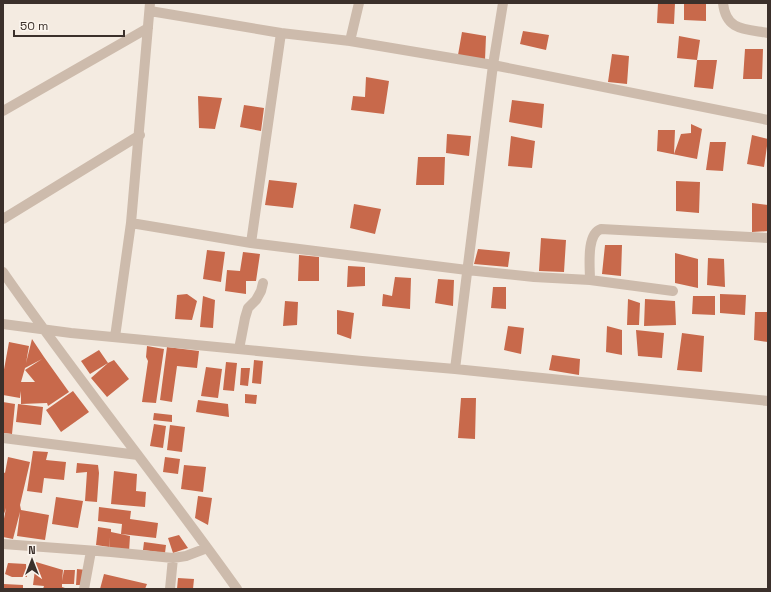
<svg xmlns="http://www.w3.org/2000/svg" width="771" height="592" viewBox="0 0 771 592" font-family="'Space Grotesk',sans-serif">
<rect width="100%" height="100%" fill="#f4ebe1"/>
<path fill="#c8694b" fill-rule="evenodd" d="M 658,3 L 675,3 L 674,24 L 657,23 Z
M 684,3 L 706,3 L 706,21 L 684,20 Z
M 523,31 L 549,35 L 546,50 L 520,44 Z
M 462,32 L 486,36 L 485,60 L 458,55 Z
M 679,36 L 700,40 L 697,60 L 677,58 Z
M 745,49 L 763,49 L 762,79 L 743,79 Z
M 612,54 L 629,56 L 627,84 L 608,82 Z
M 697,60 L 717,60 L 713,89 L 694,87 Z
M 366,77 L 389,81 L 384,114 L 351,110 L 353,96 L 365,97 Z
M 198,96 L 222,98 L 215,129 L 199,128 Z
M 512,100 L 544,104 L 542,128 L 509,122 Z
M 244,105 L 264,108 L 261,131 L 240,127 Z
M 691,124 L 702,129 L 697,159 L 657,151 L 658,130 L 675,130 L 674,154 L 681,134 L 691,133 Z
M 447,134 L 471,136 L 469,156 L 446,153 Z
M 752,135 L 768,139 L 764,167 L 747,164 Z
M 511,136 L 535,141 L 532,168 L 508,166 Z
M 710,142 L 726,142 L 723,171 L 706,170 Z
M 418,157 L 445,157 L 444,185 L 416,185 Z
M 269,180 L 297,183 L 293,208 L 265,205 Z
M 676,181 L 700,182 L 699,213 L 676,211 Z
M 752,203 L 768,205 L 768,231 L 752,232 Z
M 354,204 L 381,209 L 375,234 L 350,228 Z
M 541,238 L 566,240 L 564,272 L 539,271 Z
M 605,245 L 622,245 L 621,276 L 602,274 Z
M 478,249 L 510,252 L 508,267 L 474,264 Z
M 207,250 L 225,252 L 221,282 L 203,279 Z
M 243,252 L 260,254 L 256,281 L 246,281 L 246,294 L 225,291 L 227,270 L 240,271 Z
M 675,253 L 698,259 L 698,288 L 675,283 Z
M 299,255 L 319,257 L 319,281 L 298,281 Z
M 708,258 L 724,259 L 725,287 L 707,285 Z
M 348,266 L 365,267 L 365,286 L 347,287 Z
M 395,277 L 411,278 L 410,309 L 382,306 L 383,294 L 392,296 Z
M 438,279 L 454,280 L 453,306 L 435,303 Z
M 493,287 L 506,287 L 506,309 L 491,308 Z
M 187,294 L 197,301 L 192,320 L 175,319 L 177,295 Z
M 720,294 L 746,295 L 745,315 L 720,313 Z
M 203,296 L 215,300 L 213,328 L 200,327 Z
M 693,296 L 715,296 L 715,315 L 692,314 Z
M 628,299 L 640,303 L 639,325 L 627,325 Z
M 645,299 L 675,301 L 676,325 L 644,326 Z
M 285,301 L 298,302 L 297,325 L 283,326 Z
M 337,310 L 354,313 L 351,339 L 337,334 Z
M 755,312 L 768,312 L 768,342 L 754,340 Z
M 508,326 L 524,328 L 521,354 L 504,350 Z
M 607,326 L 622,330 L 622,355 L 606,352 Z
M 636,330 L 664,333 L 662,358 L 638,356 Z
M 682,333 L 704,336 L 702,372 L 677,370 Z
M 32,339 L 44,357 L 69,392 L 48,406 L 47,403 L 21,404 L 21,391 L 20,398 L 3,395 L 3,375 L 9,342 L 29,346 L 26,363 ZM 42,359 L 25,370 L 35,382 L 21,382 L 25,368 Z
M 147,346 L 164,349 L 156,403 L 142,402 L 148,361 L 146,357 Z
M 167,347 L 199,351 L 197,368 L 177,366 L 172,402 L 160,400 Z
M 99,350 L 108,363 L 90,374 L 81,361 Z
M 552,355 L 580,359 L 579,375 L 549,370 Z
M 114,360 L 129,379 L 107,397 L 91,378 L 108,363 Z
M 254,360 L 263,361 L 261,384 L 252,383 Z
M 226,362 L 237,363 L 234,391 L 223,390 Z
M 206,367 L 222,369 L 218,398 L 201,396 Z
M 241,368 L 250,368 L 248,386 L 240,385 Z
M 73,391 L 89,412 L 61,432 L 46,410 Z
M 245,394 L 257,395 L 256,404 L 245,403 Z
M 461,398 L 476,398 L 475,439 L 458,438 Z
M 198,400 L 228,404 L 229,417 L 196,412 Z
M 3,402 L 15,404 L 12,434 L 3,433 Z
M 18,404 L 43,407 L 41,425 L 16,422 Z
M 154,413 L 172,415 L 172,422 L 153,420 Z
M 154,424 L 166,426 L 163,448 L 150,446 Z
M 170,425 L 185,427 L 182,452 L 167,450 Z
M 33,451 L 48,452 L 46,460 L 66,462 L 64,480 L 44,478 L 42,493 L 27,491 Z
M 8,457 L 30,462 L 20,505 L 21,510 L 49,515 L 45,540 L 17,536 L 20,512 L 13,539 L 3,537 L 3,524 L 6,508 L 3,517 L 3,472 L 5,473 Z
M 165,457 L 180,459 L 178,474 L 163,472 Z
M 77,463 L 98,465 L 99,473 L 97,502 L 85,501 L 87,472 L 76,473 Z
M 184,465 L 206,467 L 203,492 L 181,489 Z
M 114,471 L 137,474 L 136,491 L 146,492 L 145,507 L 111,504 Z
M 198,496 L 212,498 L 208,525 L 195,518 Z
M 56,497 L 83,501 L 78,528 L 52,524 Z
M 99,507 L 131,511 L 130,519 L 158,523 L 156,538 L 121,534 L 122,524 L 98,521 Z
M 98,527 L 111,529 L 111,532 L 130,536 L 129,552 L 109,550 L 110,537 L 109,547 L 96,545 Z
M 179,535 L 188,548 L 173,553 L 168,538 Z
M 144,542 L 166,545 L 165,553 L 143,550 Z
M 36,562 L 63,570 L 62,581 L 64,570 L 75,570 L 74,584 L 62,584 L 62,587 L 68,589 L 43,589 L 44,586 L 33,585 Z
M 8,563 L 26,564 L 27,577 L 12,577 L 5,574 Z
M 77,569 L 86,570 L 84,585 L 76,585 Z
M 104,574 L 147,584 L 145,589 L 100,589 Z
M 178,578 L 194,579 L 193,589 L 177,589 Z
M 4,584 L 23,585 L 23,589 L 4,589 Z"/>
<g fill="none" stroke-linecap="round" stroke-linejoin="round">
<path stroke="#cdbbac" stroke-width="10" d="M 723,3 C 726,31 745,29 768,33
M 150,11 L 281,33 L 350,41 L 493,65 L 768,120
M 350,41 L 359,3
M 3,111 L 148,28
M 3,219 L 140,135
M 131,223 L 251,243 L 467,270 L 534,277 L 590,280 C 590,267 586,234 601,229 L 768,238
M 251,243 L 281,33
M 3,272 C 78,380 161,482 237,589
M 590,280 L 673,291
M 3,324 L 71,333 L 362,361 L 455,369 L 768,401
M 115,337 L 131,223 L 150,3
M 239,349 L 245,318 L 248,308 L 256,300 L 261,291 L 263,283
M 455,369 L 493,65 L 503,3
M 3,438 L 138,455
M 3,544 L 111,552 L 173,558 L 186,556 L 207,548
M 84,589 L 91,551
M 170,589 L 173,558"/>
</g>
<rect width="771" height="592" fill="none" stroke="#3b302b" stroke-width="8"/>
<g transform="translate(32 560)" stroke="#fbf5ee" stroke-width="3" paint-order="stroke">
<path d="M0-3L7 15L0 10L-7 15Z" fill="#3b302b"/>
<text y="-6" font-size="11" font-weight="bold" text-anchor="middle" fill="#3b302b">N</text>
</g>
<path d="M14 30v6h110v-6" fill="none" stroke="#3b302b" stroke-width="2"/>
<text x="20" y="30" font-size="12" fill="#3b302b" stroke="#fbf5ee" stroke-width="3" paint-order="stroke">50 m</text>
</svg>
